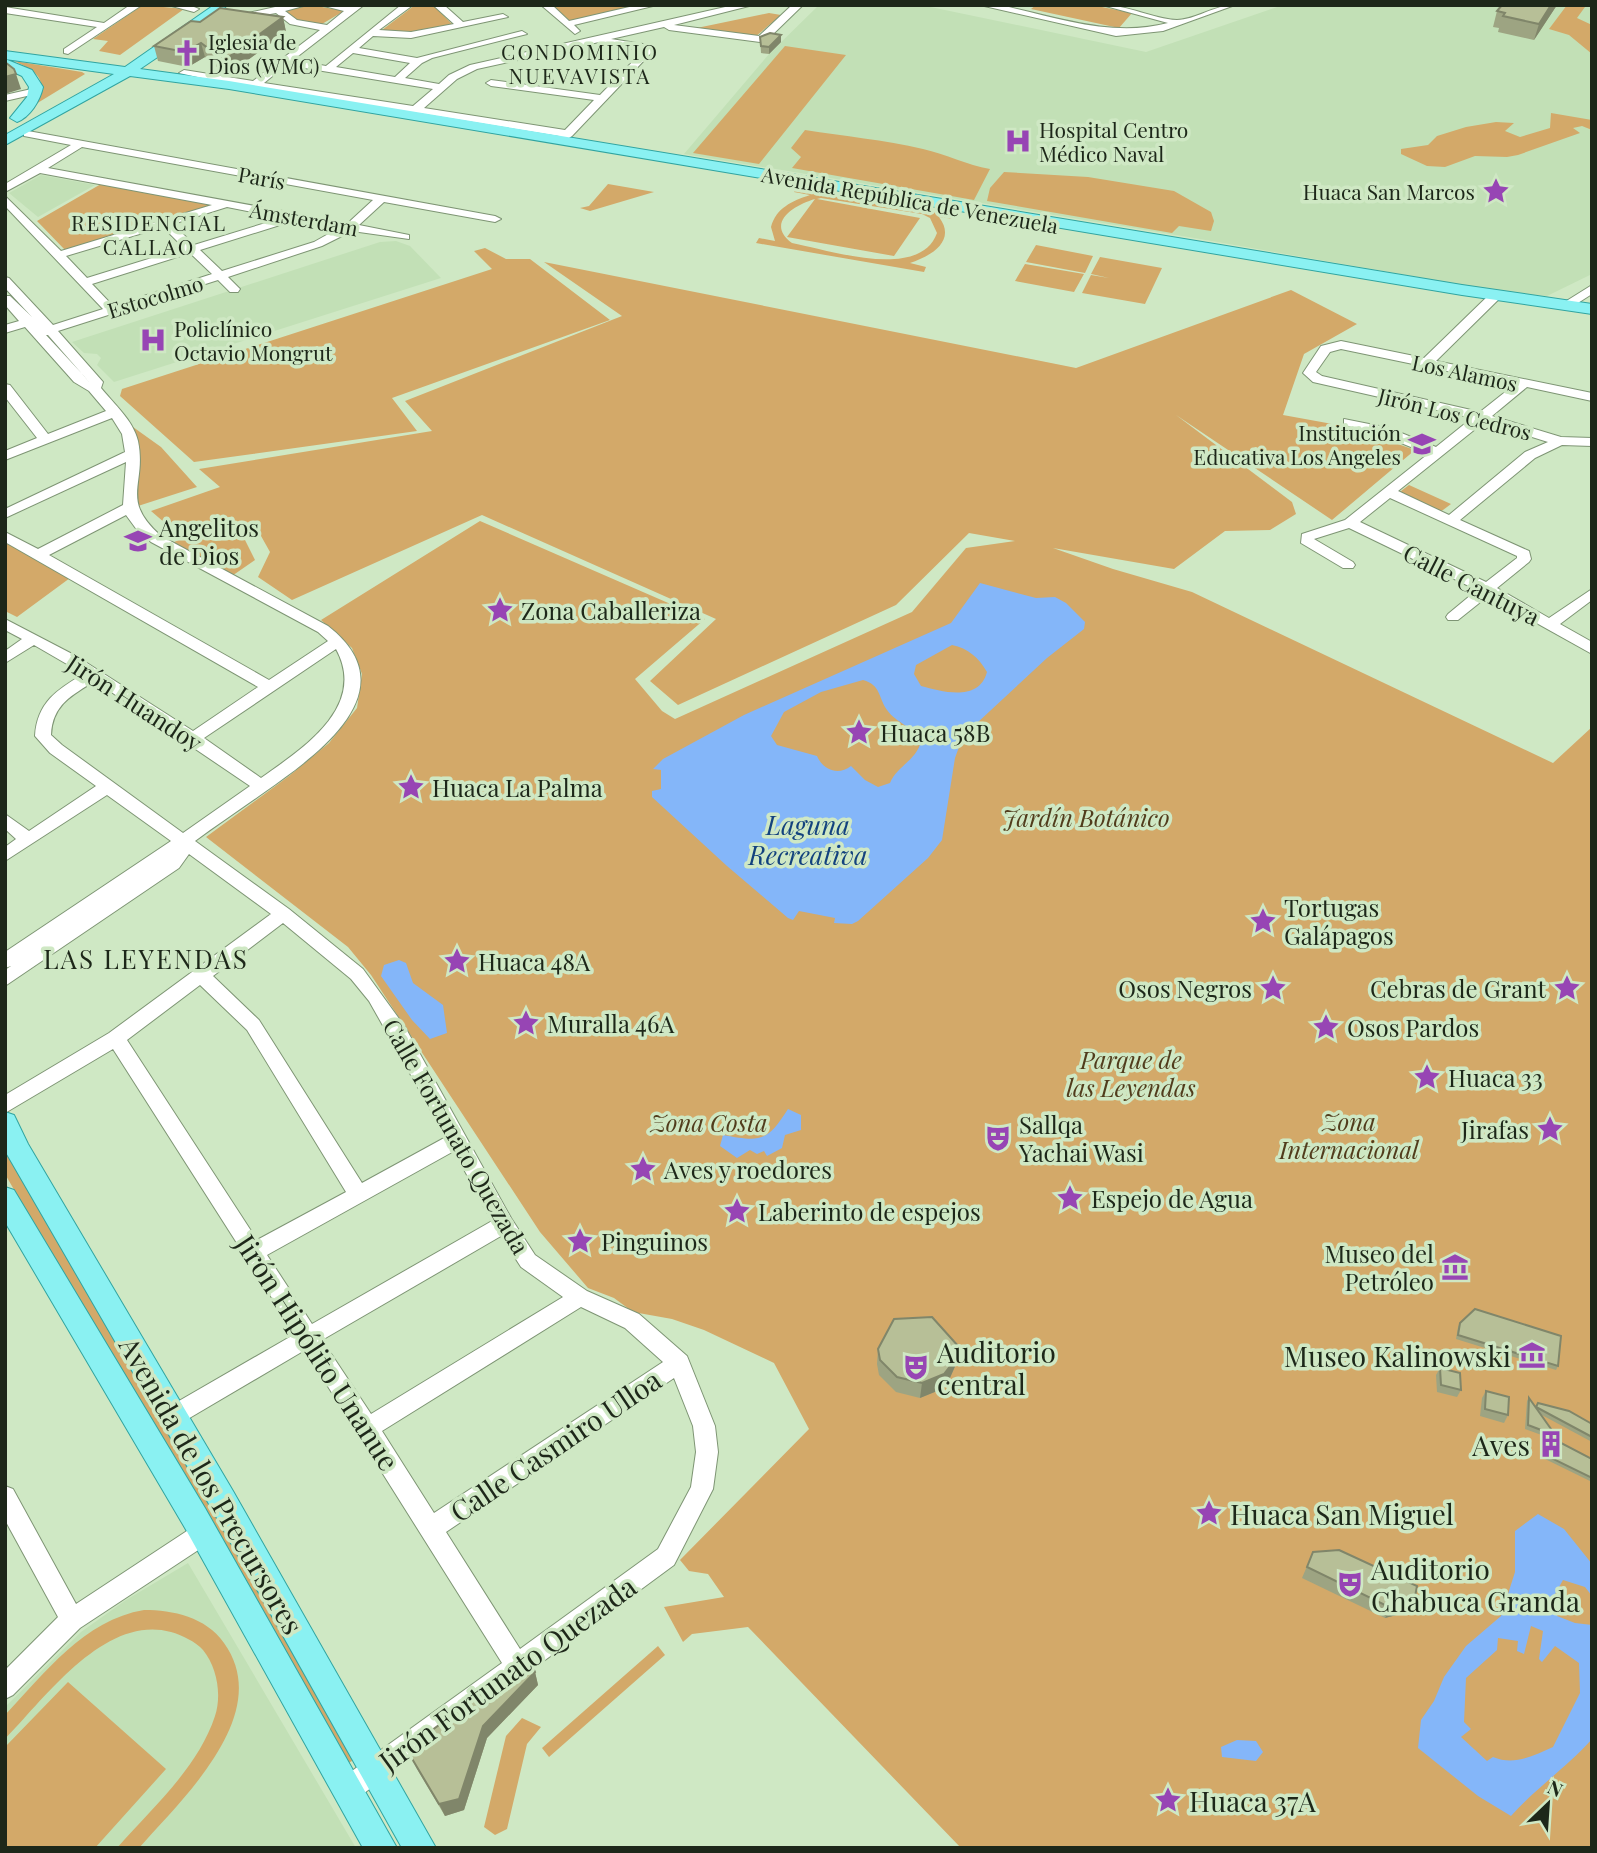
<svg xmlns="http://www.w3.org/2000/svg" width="1597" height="1853" viewBox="0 0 1597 1853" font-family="'Playfair Display',serif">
<rect width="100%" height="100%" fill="#cfe8c4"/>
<path fill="#c2e0b6" d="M 819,5 L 921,5 L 1146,52 L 1283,5 L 1592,5 L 1592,274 L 1547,296 L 1509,293 L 1200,239 L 684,154 L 769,54 Z
M 41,175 L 95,185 L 38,217 L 9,193 Z
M 396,241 L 410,246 L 441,278 L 114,382 L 97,365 L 101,358 L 97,354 L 84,353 L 72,342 L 380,242 Z
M 188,1563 L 356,1848 L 5,1848 L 5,1707 L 81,1632 L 126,1600 Z"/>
<path fill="#d3a969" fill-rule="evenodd" d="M 143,5 L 184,9 L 120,55 L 99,51 L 108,41 L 93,39 Z
M 311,5 L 344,11 L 322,24 L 293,19 L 285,11 Z
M 415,5 L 433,5 L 453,25 L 408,32 L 382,30 Z
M 552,5 L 639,5 L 570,21 Z
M 1036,5 L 1092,5 L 1132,13 L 1119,28 L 1031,9 Z
M 1567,5 L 1585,7 L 1577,18 L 1592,25 L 1592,54 L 1569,35 L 1549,29 Z
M 769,13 L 781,15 L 755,37 L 692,29 Z
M 785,46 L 846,55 L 759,164 L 693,153 Z
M 14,61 L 82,72 L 85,74 L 31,107 C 51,82 39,72 14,61 Z
M 1551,113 L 1592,120 L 1592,130 L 1582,126 L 1573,128 L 1580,133 L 1518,155 L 1507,157 L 1475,156 L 1445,167 L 1427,166 L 1401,154 L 1401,149 L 1428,145 L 1437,136 L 1466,127 L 1496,122 L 1514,123 L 1505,131 L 1520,137 L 1550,128 Z
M 805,130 C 844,136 884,140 923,149 C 946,154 967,165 990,169 L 974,200 L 792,168 L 801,157 L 791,148 Z
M 1004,172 L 1088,177 L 1174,191 L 1211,212 L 1214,221 L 1211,231 L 1179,226 L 1172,233 L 987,201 L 990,188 Z
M 101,184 L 215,205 L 65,250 L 37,221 Z
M 608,184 L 654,192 L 590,211 L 580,208 L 589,206 Z
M 796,188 L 956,216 L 954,219 L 939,217 C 957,241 931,256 910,263 L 926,267 L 924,272 L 756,243 L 759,238 L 775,241 L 771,227 C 776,208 792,201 810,195 L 794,192 ZM 821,198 L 922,214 L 930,218 L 937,233 C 920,281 829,250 792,243 C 765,223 794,205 815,199 L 787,237 L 894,256 L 920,218 L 817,199 Z
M 1036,245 L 1093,256 L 1085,273 L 1026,262 Z
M 485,248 L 506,259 L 530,259 L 610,320 L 392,398 L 417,431 L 194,462 L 120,396 L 122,389 L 492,269 L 474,251 Z
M 1100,257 L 1162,268 L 1145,304 L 1082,293 L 1091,275 L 1109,278 L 1091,274 Z
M 544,262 L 1076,368 L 1291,290 L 1357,324 L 1304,354 L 1283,415 L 1349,427 L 1415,450 L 1332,520 L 1176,415 L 1292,502 L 1296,514 L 1270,530 L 1225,531 L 1174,569 L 1053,548 L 1113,569 L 1192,592 L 1553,763 L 1592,727 L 1592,1848 L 961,1848 L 748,1627 L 692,1634 L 683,1642 L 664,1607 L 724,1597 L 708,1574 L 689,1571 L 680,1560 L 809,1429 L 774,1363 L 704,1330 L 672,1319 L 633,1312 L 614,1298 L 588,1288 L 540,1232 L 371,975 L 348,947 L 206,837 L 289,776 L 329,743 L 357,708 L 362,674 L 352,648 L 321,620 L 480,521 L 705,619 L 635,679 L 662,711 L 675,719 L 912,612 L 966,548 L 1015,541 L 969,533 L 896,605 L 678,705 L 650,681 L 716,619 L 482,515 L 292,600 L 258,577 L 270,552 L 256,527 L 192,523 L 172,529 L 151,511 L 220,487 L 199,469 L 432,431 L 405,401 L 622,316 Z
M 1025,264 L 1084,274 L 1074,292 L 1015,281 Z
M 133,427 L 161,447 L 197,487 L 138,506 Z
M 1409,485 L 1451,504 L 1439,513 L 1397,494 Z
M 191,535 L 216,541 L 243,536 L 255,560 L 229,578 L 167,545 Z
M 5,540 L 70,578 L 17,617 L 5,611 Z
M 5,1152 L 166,1417 L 364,1754 L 345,1765 L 5,1174 Z
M 144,1610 C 173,1610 206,1617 224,1643 C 275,1714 182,1799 139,1848 L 117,1848 C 152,1808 198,1768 215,1716 C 222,1695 217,1667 203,1650 C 196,1642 182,1635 171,1632 C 105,1614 46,1697 5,1739 L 5,1715 C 45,1673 84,1620 144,1610 Z
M 658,1646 L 665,1655 L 549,1757 L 542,1748 Z
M 68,1682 L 166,1769 L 95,1848 L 5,1848 L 5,1747 Z
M 522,1718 L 541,1727 L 527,1744 L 507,1829 L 495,1835 L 484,1827 L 506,1736 Z"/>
<path fill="#84b6f9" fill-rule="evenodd" d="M 980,583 L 1036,598 L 1055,597 L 1066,603 L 1085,622 L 1084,629 L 1047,658 L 963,736 L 955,758 L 942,840 L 928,858 L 858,921 L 852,924 L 834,923 L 835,918 L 799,911 L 793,920 L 788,918 L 727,866 L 652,797 L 652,791 L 661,789 L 661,770 L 653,769 L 663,759 L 744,715 L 951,623 ZM 952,645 C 968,648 979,658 987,672 C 979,702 943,692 921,686 L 914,674 L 916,665 ZM 863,680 C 881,685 878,697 887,710 C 896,723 914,727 921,741 C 917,760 897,766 890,783 L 878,787 L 865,780 L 851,766 C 838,776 823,770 817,756 L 777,745 L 771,736 L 784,712 L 821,692 Z
M 399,960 L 406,963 L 413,983 L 443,1005 L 447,1033 L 430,1039 L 412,1020 L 381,976 L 384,965 Z
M 788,1109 L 801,1115 L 801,1130 L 785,1135 L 782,1148 L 767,1156 L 764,1151 L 757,1154 L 750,1150 L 737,1158 L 720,1146 L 723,1135 C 761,1142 767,1142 788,1109 Z
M 1538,1514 L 1564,1529 L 1592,1564 L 1592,1596 L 1585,1587 L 1563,1580 L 1554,1596 L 1557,1616 L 1575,1623 L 1592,1625 L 1592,1739 C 1566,1768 1537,1787 1511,1816 L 1478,1796 L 1418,1748 L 1421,1720 L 1434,1701 L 1444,1677 L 1466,1646 L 1501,1616 L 1515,1572 L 1515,1531 ZM 1531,1626 L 1543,1631 L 1539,1659 L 1542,1662 L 1555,1646 L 1579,1663 L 1580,1693 L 1553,1747 C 1533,1756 1514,1766 1493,1757 L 1487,1761 L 1461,1737 L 1471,1729 L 1464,1722 L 1466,1678 L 1497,1650 L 1498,1638 L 1518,1641 L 1517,1651 L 1524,1654 Z
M 1237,1740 L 1256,1741 L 1263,1752 L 1256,1761 L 1222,1757 L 1221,1747 Z"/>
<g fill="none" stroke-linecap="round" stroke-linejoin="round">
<defs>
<path id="minor" d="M 130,5 L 142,5 L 68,54 L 64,53 L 64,49 L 97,27 L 5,13 L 5,7 L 104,23 Z
M 168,5 L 189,5 L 199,9 L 194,12 Z
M 284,5 L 307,5 L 285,11 L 297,20 L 327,25 L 344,11 L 320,5 L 364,5 L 293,60 L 326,66 L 401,5 L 413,5 L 379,30 L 411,32 L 454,24 L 433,5 L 444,5 L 463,22 L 503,14 L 508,17 L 411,38 L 373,36 L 359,48 L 417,58 L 522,31 L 527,34 L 432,58 L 422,63 L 405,78 L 439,84 L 449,75 L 470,65 L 734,5 L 753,5 L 674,25 L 759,36 L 792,5 L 803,5 L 768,39 L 760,42 L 669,30 L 664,27 L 611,39 L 649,45 L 653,51 L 572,136 L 561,143 L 556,140 L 559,136 L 418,113 L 412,116 L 408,112 L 253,89 L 179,73 L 184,70 L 253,81 L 320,30 L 290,24 L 276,13 L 235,20 L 230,17 ZM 599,42 L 643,51 L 600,95 L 491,80 L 486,83 L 491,86 L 594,100 L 565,130 L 424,108 L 457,79 L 477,69 ZM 353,53 L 410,63 L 395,77 L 336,67 ZM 286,65 L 433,89 L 413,106 L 264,83 Z
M 541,5 L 552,5 L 569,21 L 638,5 L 657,5 L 574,25 L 580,31 L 575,34 Z
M 980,5 L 1000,5 C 1055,17 1112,38 1168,23 L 1102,5 C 1129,5 1153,19 1177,20 C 1195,20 1214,5 1235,5 L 1163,31 L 1116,36 Z
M 36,88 L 40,89 L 40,93 L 5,101 L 5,95 Z
M 28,131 L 495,216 L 501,219 L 495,222 L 384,202 L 359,225 L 409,235 L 409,239 L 352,231 L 322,246 L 228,277 L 240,289 L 238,292 L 230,292 L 218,280 L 58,331 L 103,382 L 101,388 C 114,404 133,420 138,441 C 147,485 119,499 161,536 L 328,626 C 409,689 320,753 266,791 C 242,808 218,824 195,841 L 289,909 L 363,969 L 405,1027 L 511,1218 L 535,1255 L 587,1291 L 639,1314 L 687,1356 L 715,1426 L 718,1452 L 713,1489 L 674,1565 L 356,1799 L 347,1802 L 338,1799 L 335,1790 L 338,1781 L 502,1663 L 305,1350 L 181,1423 L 173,1426 L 165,1423 L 162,1416 L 165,1409 L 295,1334 L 113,1049 L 5,1113 L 5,1095 L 109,1033 L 271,914 L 189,854 L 179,868 L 5,986 L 5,970 L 11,966 L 5,968 L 5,952 L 171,841 L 107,795 L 5,861 L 5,847 L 16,839 L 5,829 L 5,814 L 29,831 L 96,786 L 50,753 L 35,736 C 37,703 57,689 84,674 L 34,645 L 5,663 L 5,651 L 22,639 L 5,630 L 5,619 L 76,656 L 193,731 L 258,687 L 5,542 L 5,532 L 38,549 L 123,505 L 126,462 L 5,518 L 5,509 L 125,452 L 122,434 L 112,418 L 5,460 L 5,451 L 37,438 L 5,397 L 5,384 L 10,385 L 48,434 L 106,411 L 89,391 L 74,382 L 25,327 L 5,333 L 5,325 L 19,321 L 5,305 L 5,296 L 10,296 L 32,317 L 5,288 L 5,277 L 9,278 L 53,325 L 103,309 L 5,206 L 5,196 L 61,251 L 212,205 L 40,173 L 5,192 L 5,184 L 71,145 L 24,136 L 24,132 ZM 82,147 L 373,200 L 348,223 L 48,168 ZM 227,207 L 277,217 L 272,221 L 194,245 L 173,224 ZM 288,219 L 339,228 L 314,242 L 222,271 L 200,250 L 280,225 ZM 163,227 L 184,248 L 87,278 L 66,256 ZM 190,253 L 212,274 L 113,306 L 92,284 ZM 46,335 L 48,335 L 90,383 L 84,376 ZM 126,515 L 137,530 L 151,542 L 318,632 L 328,641 L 269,680 L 49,555 ZM 336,649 C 368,707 302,749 261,778 L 204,738 ZM 95,681 L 250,786 L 183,833 L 62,745 L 51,735 C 52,705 72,695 95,681 ZM 283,923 L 351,979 L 369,1001 L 446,1137 L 362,1183 L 259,1020 L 213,976 ZM 200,985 L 247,1030 L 346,1192 L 257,1240 L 127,1040 ZM 454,1151 L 492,1221 L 312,1324 L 267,1255 ZM 501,1236 L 521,1267 L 563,1297 L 371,1414 L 322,1340 ZM 581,1307 L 625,1328 L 663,1362 L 434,1513 L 382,1431 ZM 674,1378 L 693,1426 L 696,1452 L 691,1487 L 658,1549 L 520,1649 L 446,1532 Z
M 1592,285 L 1592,294 L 1570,308 L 1560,305 Z
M 1496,291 L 1500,292 L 1500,298 L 1436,361 L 1592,393 L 1592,401 L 1527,387 L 1492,416 L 1561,437 L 1592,438 L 1592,446 L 1562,445 L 1535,458 L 1460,520 L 1529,551 L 1531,559 L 1529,562 L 1497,588 L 1549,618 L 1592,589 L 1592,600 L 1560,624 L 1592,642 L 1592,654 L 1488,596 L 1458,620 L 1448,620 L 1446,617 L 1448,614 L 1477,590 L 1349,528 L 1314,539 L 1353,562 L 1355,565 L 1353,568 L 1343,568 L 1301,543 L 1302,534 L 1345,520 L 1428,454 L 1379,434 L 1344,425 L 1344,419 L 1389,428 L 1436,447 L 1472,418 L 1313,382 L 1303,373 L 1321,346 L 1341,341 L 1424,358 L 1492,292 ZM 1341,349 L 1514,385 L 1480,412 L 1322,376 L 1316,372 L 1330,352 ZM 1484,422 L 1548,442 L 1525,452 L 1449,515 L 1398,491 ZM 1390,498 L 1517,556 L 1517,558 L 1486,582 L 1360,522 Z
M 5,1486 L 13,1489 L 76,1604 L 196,1525 L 204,1522 L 212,1525 L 215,1533 L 212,1541 L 80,1628 L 13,1695 L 5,1699 L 5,1670 L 58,1617 L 5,1520 Z"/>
<path id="major" d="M 214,5 L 227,5 L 215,18 L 140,69 L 229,81 L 1462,285 L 1592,304 L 1592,314 L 1462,295 L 229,89 L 130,76 L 5,145 L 5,135 L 114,74 L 5,59 L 5,51 L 125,67 Z
M 5,59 L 32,70 L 43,87 C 40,101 30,117 17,122 L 10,118 L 27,97 L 29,87 L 22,76 L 5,68 Z
M 5,1112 L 14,1115 L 28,1144 L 233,1491 L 436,1848 L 402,1848 L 213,1511 L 8,1156 L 5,1151 Z
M 5,1187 L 14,1190 L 205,1508 L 397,1848 L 363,1848 L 185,1528 L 5,1222 Z"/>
</defs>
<use href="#minor" stroke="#7e9574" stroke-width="2"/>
<use href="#major" stroke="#31a4a0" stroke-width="2"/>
<use href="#minor" fill="#fff" fill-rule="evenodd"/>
<use href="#major" fill="#8af1f2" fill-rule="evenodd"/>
</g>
<path fill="#9da482" d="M 1557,5 L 1534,40 L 1498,32 L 1499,28 L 1493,27 L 1497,11 Z
M 283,17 L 286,32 L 233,71 L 219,69 L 205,57 L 188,67 L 158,61 L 154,46 L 200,22 Z
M 760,37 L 781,42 L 769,54 L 761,53 Z
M 1460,1323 L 1558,1366 L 1556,1370 L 1456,1339 L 1458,1327 Z
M 878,1349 L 957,1362 L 949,1380 L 942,1389 L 920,1398 L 896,1392 L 879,1375 L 877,1364 Z
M 1440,1368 L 1461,1390 L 1457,1397 L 1437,1392 L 1436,1375 Z
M 1486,1391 L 1508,1415 L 1504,1423 L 1480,1416 L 1482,1398 Z
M 1529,1398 L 1535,1407 L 1538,1403 L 1592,1424 L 1592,1442 L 1540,1414 L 1561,1443 L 1592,1459 L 1592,1482 L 1543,1458 L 1547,1437 L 1525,1429 L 1527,1401 Z
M 1313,1552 L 1414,1602 L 1408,1612 L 1385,1618 L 1302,1578 Z
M 535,1672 L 538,1685 L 487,1738 L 464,1810 L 445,1816 L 417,1769 L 411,1757 Z"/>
<path fill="#80866a" d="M 1551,5 L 1557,5 L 1534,40 L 1539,24 Z
M 283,17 L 286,32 L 233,71 L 230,56 Z
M 781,35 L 781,42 L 769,54 L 769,47 Z
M 201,43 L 205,57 L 188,67 L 185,52 Z
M 16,74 L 21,89 L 5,94 L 5,77 Z
M 959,1347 L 957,1362 L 949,1380 L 942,1389 L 920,1398 L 922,1383 Z
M 1414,1602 L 1408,1612 L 1385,1618 L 1391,1608 Z
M 535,1672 L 538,1685 L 487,1738 L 464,1810 L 445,1816 L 439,1804 L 483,1726 Z"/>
<path fill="#b7bf97" stroke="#80866a" stroke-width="2" d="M 1502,5 L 1551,5 L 1539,24 L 1503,16 L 1505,13 L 1497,11 Z
M 220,8 L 283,17 L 230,56 L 216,54 L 201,43 L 185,52 L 154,46 L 191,21 L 200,22 Z
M 770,33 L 781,35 L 769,47 L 761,46 L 760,37 Z
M 5,62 L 14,69 L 16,74 L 5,77 Z
M 1475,1309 L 1561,1336 L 1558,1366 L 1458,1335 L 1460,1323 Z
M 932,1317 L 959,1347 L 951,1365 L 944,1374 L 922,1383 L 897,1377 L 880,1360 L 878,1349 L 894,1319 Z
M 1440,1368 L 1460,1373 L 1461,1390 L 1441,1385 Z
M 1486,1391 L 1509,1397 L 1508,1415 L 1485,1409 Z
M 1529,1398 L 1561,1443 L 1592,1459 L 1592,1478 L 1545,1455 L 1549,1433 L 1528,1425 Z
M 1538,1403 L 1569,1411 L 1592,1424 L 1592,1437 L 1536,1407 Z
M 1339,1550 L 1417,1586 L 1414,1602 L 1391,1608 L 1307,1567 L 1313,1552 Z
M 529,1659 L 535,1672 L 483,1726 L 459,1799 L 439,1804 L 411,1757 L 420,1739 Z"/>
<defs>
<symbol id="church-bare" viewBox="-9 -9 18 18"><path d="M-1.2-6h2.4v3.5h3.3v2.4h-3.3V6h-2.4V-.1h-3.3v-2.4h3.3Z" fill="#9745b4" stroke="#cfe8c4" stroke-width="2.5" paint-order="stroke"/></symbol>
<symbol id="hospital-bare" viewBox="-9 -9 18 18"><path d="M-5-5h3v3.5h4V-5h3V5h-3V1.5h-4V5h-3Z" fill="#9745b4" stroke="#cfe8c4" stroke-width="2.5" paint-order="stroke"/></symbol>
<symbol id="sight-bare" viewBox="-9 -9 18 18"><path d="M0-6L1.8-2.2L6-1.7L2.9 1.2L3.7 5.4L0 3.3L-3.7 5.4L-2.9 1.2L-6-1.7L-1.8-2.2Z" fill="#9745b4" stroke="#cfe8c4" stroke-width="2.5" paint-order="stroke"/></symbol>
<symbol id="school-bare" viewBox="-9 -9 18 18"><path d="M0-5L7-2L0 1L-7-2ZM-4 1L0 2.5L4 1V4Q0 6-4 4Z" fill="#9745b4" stroke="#cfe8c4" stroke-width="2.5" paint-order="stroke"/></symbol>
<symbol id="theatre-bare" viewBox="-9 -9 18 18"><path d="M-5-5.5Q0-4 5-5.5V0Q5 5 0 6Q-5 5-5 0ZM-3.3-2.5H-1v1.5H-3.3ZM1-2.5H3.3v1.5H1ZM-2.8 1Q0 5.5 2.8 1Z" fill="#9745b4" stroke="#cfe8c4" stroke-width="2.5" paint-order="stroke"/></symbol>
<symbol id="museum-bare" viewBox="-9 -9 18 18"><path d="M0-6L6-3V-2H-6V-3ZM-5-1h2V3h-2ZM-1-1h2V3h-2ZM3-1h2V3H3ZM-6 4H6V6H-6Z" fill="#9745b4" stroke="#cfe8c4" stroke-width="2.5" paint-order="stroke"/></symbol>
<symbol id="building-bare" viewBox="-9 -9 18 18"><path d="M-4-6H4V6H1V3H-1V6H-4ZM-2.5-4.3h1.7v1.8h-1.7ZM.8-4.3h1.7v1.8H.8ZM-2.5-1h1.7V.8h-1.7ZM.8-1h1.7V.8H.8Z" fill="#9745b4" stroke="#cfe8c4" stroke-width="2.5" paint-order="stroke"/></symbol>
</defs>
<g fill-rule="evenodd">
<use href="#church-bare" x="168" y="34" width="38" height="38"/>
<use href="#hospital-bare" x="999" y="122" width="38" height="38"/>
<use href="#sight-bare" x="1477" y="172" width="38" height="38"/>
<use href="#hospital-bare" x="134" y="321" width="38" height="38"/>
<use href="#school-bare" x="1403" y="425" width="38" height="38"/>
<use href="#school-bare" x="119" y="522" width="38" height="38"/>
<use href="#sight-bare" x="481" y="591" width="38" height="38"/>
<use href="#sight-bare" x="840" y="713" width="38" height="38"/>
<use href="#sight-bare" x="392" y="768" width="38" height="38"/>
<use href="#sight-bare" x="1244" y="902" width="38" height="38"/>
<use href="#sight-bare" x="438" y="942" width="38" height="38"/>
<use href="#sight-bare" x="1254" y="969" width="38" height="38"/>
<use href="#sight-bare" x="1548" y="969" width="38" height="38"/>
<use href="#sight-bare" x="507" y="1004" width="38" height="38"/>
<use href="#sight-bare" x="1307" y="1008" width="38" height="38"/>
<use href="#sight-bare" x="1408" y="1058" width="38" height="38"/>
<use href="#sight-bare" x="1531" y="1110" width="38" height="38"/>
<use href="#theatre-bare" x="979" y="1119" width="38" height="38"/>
<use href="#sight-bare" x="624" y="1150" width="38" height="38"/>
<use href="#sight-bare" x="1051" y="1179" width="38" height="38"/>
<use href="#sight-bare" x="718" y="1192" width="38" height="38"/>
<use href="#sight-bare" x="561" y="1222" width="38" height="38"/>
<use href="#museum-bare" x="1436" y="1248" width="38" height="38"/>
<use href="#museum-bare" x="1513" y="1336" width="38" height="38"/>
<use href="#theatre-bare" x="897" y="1348" width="38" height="38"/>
<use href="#building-bare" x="1532" y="1425" width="38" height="38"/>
<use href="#sight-bare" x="1190" y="1494" width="38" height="38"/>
<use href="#theatre-bare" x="1331" y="1565" width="38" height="38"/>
<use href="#sight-bare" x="1149" y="1781" width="38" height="38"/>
</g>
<g text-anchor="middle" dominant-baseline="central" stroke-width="7" stroke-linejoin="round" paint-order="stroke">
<g font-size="21" fill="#1d2719" stroke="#cfe8c4" text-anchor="start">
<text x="208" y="41">Iglesia de<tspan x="208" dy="24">Dios (WMC)</tspan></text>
<text x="1039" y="129">Hospital Centro<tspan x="1039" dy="24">Médico Naval</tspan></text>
<text x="1475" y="191" text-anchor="end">Huaca San Marcos</text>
<text x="174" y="328">Policlínico<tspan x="174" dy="24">Octavio Mongrut</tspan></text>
<text x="1401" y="432" text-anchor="end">Institución<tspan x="1401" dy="24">Educativa Los Angeles</tspan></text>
</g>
<g font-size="21" letter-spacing="2" fill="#1d2719" stroke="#cfe8c4">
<text x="580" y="51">CONDOMINIO<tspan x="580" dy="24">NUEVAVISTA</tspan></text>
<text x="149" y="222">RESIDENCIAL<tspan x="149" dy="24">CALLAO</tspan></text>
</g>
<g font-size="21" fill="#1d2719" stroke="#cfe8c4">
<text transform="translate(262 177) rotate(10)">París</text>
<text transform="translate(910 199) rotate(10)">Avenida República de Venezuela</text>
<text transform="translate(304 218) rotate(10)">Ámsterdam</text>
<text transform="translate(155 296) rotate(-17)">Estocolmo</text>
<text transform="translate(1465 372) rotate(12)">Los Alamos</text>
<text transform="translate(1455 413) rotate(14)">Jirón Los Cedros</text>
</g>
<g font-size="24" fill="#1d2719" stroke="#cfe8c4" text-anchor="start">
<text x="159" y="527">Angelitos<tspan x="159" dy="28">de Dios</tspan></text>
<text x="521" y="610">Zona Caballeriza</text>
<text x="880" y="732">Huaca 58B</text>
<text x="432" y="787">Huaca La Palma</text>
<text x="1284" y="907">Tortugas<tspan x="1284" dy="28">Galápagos</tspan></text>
<text x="478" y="961">Huaca 48A</text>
<text x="1252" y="988" text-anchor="end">Osos Negros</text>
<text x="1546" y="988" text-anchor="end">Cebras de Grant</text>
<text x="547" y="1023">Muralla 46A</text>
<text x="1347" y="1027">Osos Pardos</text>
<text x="1448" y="1077">Huaca 33</text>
<text x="1019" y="1124">Sallqa<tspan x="1019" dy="28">Yachai Wasi</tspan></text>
<text x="1529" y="1129" text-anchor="end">Jirafas</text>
<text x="664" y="1169">Aves y roedores</text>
<text x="1091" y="1198">Espejo de Agua</text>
<text x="758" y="1211">Laberinto de espejos</text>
<text x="601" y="1241">Pinguinos</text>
<text x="1434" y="1253" text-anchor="end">Museo del<tspan x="1434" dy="28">Petróleo</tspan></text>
</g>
<g font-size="24" fill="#1d2719" stroke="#cfe8c4">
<text transform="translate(1472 584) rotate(27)">Calle Cantuya</text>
<text transform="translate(135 702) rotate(33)">Jirón Huandoy</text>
<text transform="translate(457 1136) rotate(60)">Calle Fortunato Quezada</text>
</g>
<g font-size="24" font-style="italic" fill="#513c1c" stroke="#cfe8c4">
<text x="1086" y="817">Jardín Botánico</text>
<text x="1131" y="1059">Parque de<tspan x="1131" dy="28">las Leyendas</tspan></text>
<text x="1349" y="1121">Zona<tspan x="1349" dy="28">Internacional</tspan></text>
<text x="709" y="1122">Zona Costa</text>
</g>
<g font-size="26" font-style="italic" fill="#13427e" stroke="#cfe8c4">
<text x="808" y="824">Laguna<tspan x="808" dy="30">Recreativa</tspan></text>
</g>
<g font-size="26" letter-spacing="2" fill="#1d2719" stroke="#cfe8c4">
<text x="146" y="958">LAS LEYENDAS</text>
</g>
<g font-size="28" fill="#1d2719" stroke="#cfe8c4" text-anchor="start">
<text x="937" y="1351">Auditorio<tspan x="937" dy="32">central</tspan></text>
<text x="1511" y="1355" text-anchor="end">Museo Kalinowski</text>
<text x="1530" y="1444" text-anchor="end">Aves</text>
<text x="1230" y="1513">Huaca San Miguel</text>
<text x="1371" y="1568">Auditorio<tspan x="1371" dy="32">Chabuca Granda</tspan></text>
<text x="1189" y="1800">Huaca 37A</text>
</g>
<g font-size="28" fill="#1d2719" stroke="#cfe8c4">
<text transform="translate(318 1352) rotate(57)">Jirón Hipólito Unanue</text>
<text transform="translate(555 1445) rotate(-34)">Calle Casmiro Ulloa</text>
<text transform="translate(212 1485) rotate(60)">Avenida de los Precursores</text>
<text transform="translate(507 1673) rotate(-36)">Jirón Fortunato Quezada</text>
</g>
</g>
<rect width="1597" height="1853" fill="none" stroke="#1d2719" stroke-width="14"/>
<g transform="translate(1548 1804) rotate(25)" stroke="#cfe8c4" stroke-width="5" paint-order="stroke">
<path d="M0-5L12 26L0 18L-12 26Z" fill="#1d2719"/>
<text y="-10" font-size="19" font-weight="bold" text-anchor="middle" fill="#1d2719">N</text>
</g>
</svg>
